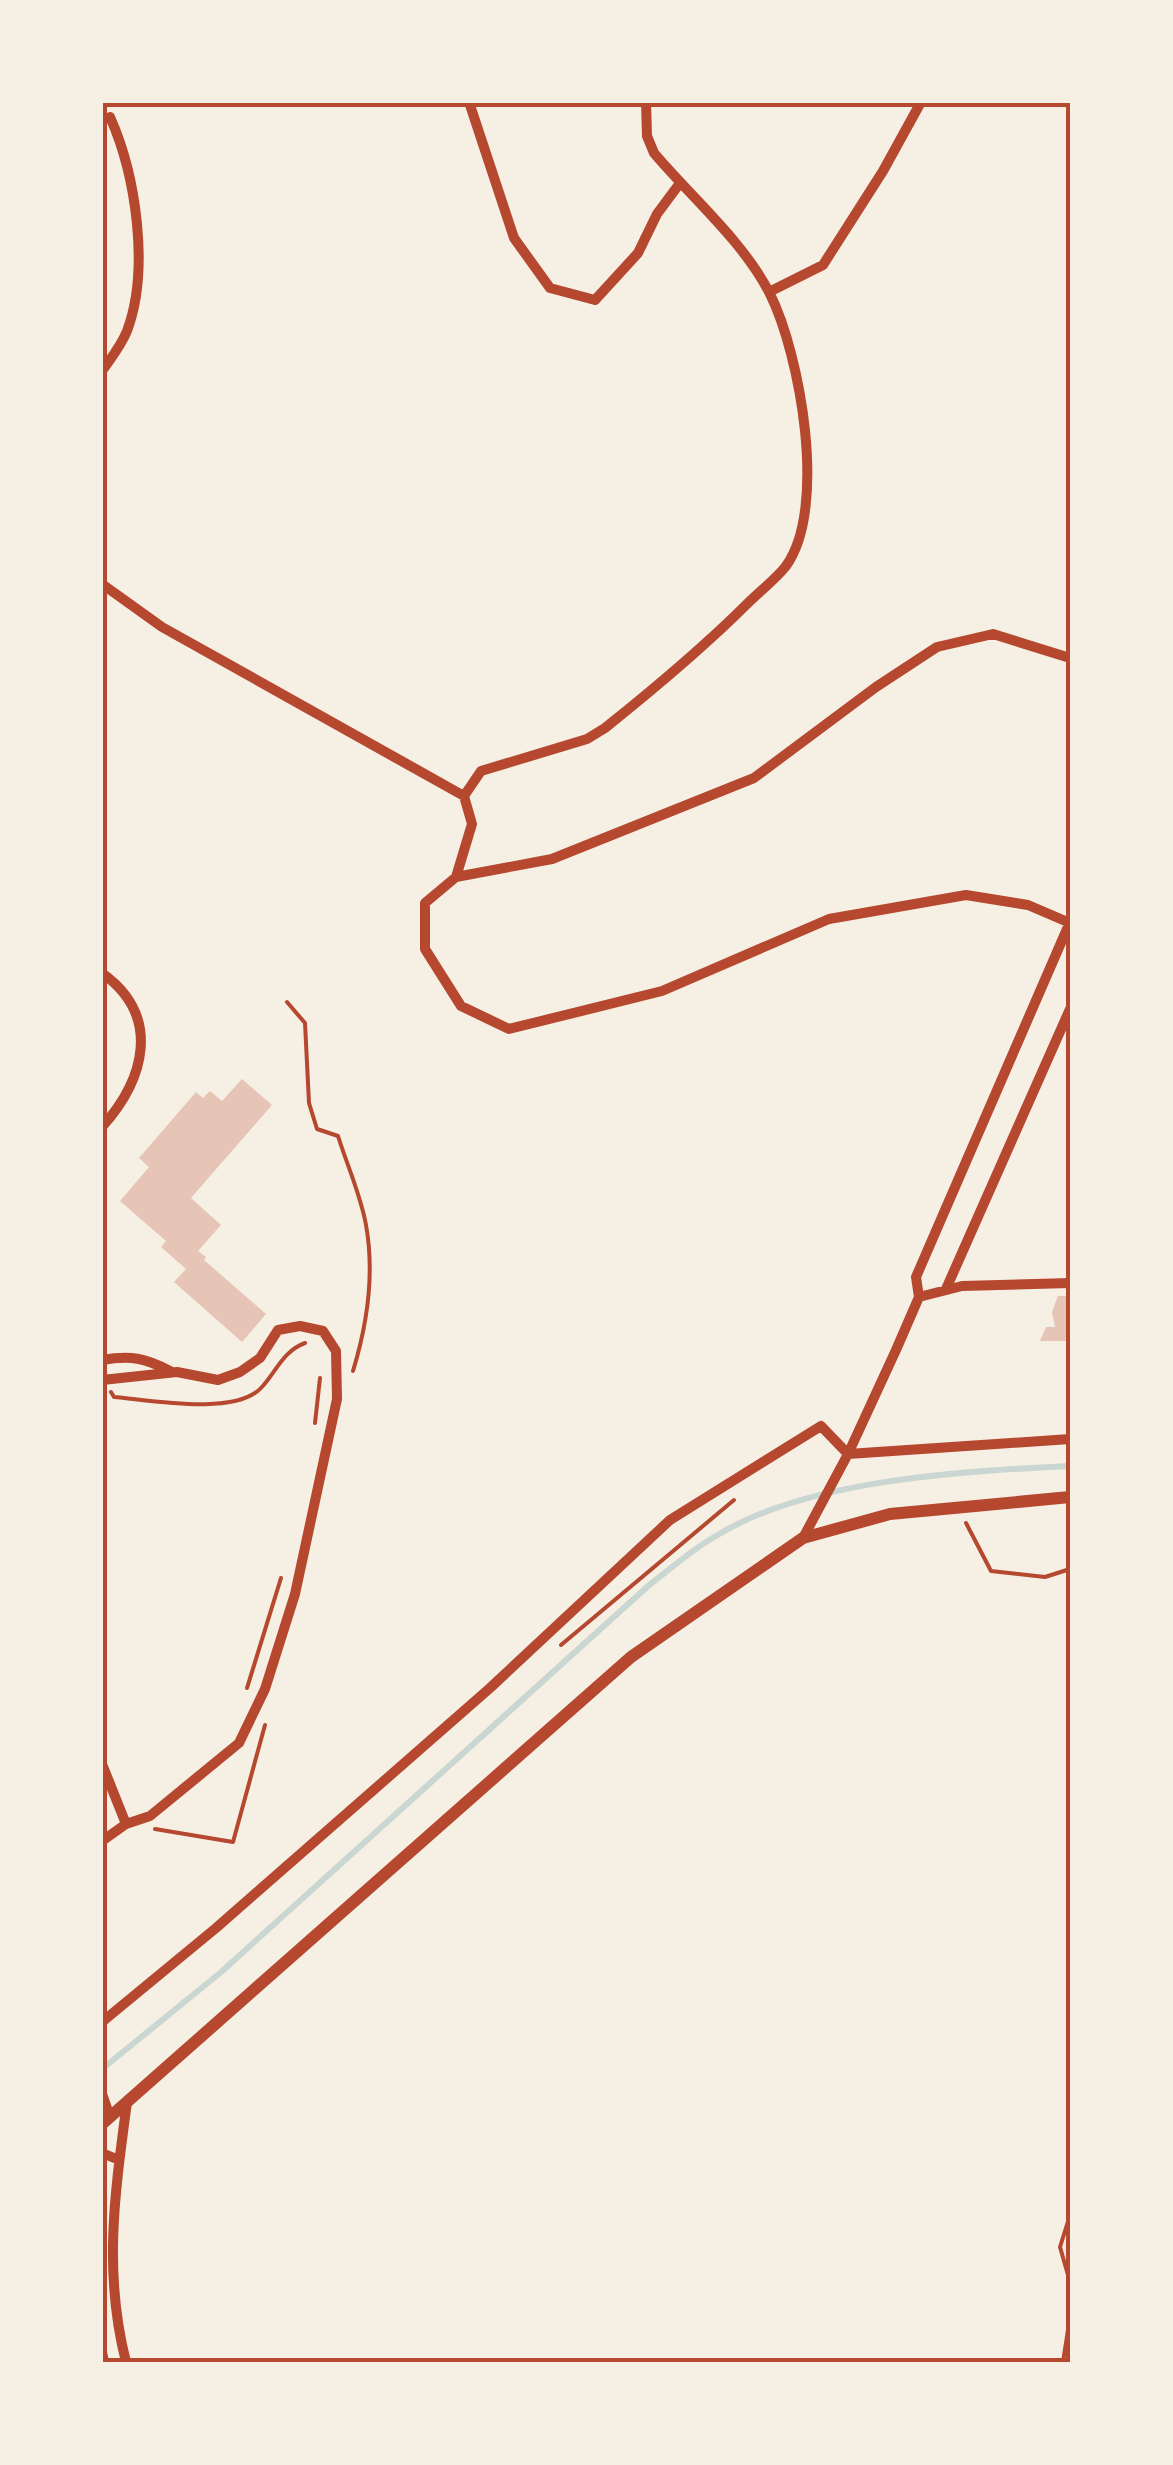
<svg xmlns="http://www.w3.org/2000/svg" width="1173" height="2465" viewBox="0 0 1173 2465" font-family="'Archivo Narrow',sans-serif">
<rect width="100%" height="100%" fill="#f6efe4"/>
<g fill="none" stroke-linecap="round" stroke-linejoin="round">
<path stroke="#c9d6d2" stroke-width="6" d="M 102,2069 L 220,1973 L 647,1587 C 671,1568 694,1548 721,1533 C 812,1479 966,1471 1070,1466"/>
</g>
<path fill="#e6c5b7" d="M 242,1079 L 272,1105 L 191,1198 L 221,1225 L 198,1251 L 206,1257 L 204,1260 L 266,1314 L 242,1342 L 174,1282 L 186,1269 L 161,1247 L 166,1241 L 120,1201 L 149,1167 L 139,1158 L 196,1092 L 203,1098 L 210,1091 L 222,1101 Z
M 1058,1296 L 1070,1296 L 1070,1341 L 1040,1341 L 1046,1327 L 1055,1327 L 1052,1312 Z"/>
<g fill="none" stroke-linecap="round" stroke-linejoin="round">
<path stroke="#b5482f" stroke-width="4" d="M 287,1002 L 305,1023 L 309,1103 L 317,1129 L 338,1136 C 347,1165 361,1196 366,1225 C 375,1275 367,1325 353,1371
M 111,1392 L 114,1397 C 150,1400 235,1416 261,1388 C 276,1372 283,1351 305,1343
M 315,1423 L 320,1378
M 966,1523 L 991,1571 L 1045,1577 L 1070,1569
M 561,1645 L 734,1500
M 247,1688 L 281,1578
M 155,1829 L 233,1842 L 265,1725
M 1070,2215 L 1060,2247 L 1070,2282
M 1063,2362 L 1070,2317"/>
<path stroke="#b5482f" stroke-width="10" d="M 469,102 L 514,238 L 550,288 L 595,300 L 638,253 L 657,214 L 680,183
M 769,292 L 823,265 L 883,171 L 921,102
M 102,371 C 111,358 121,346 127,331 C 150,270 136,175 110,117
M 102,584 L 162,627 L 464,796
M 1070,658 L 993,634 L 937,647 L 876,687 L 754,778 L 552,859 L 456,877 L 425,903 L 425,949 L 461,1006 L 509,1029 L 662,991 L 829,919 L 966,895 L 1028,905 L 1070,923
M 456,877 L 472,824 L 464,796 L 481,771 L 587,739 L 605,728 C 655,688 703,648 748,603 C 760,591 776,579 786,566 C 828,508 800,354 770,294 C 744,242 691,197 654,153 L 647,136 L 646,102
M 102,973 C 162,1016 145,1079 102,1127
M 946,1289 L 1070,1009
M 919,1297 L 962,1286 L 1070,1283
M 102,1360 C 131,1355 145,1358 170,1371
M 102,1380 L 177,1372 L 218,1380 L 240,1372 L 260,1358 L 278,1330 L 300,1326 L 323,1331 L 336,1351 L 337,1399 L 295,1594 L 265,1689 L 239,1743 L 150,1816 L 126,1824 L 102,1841
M 803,1538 L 848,1454 L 896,1350 L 919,1297 L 916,1277 L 1070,922
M 102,1764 L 126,1824
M 102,2022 L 216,1928 L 490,1688 L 670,1520 L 821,1426 L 848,1454 L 1070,1439
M 102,2094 L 110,2117
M 102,2153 L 119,2160
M 102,2352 L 104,2362
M 126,2362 C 103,2272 115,2192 127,2102"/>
<path stroke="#b5482f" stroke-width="12" d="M 102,2124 L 631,1657 L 803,1538 L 890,1514 L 1070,1497"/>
</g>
<rect width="1173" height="2465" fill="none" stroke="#f6efe4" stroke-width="210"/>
<rect x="105" y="105" width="963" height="2255" fill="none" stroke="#b5482f" stroke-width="4"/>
</svg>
